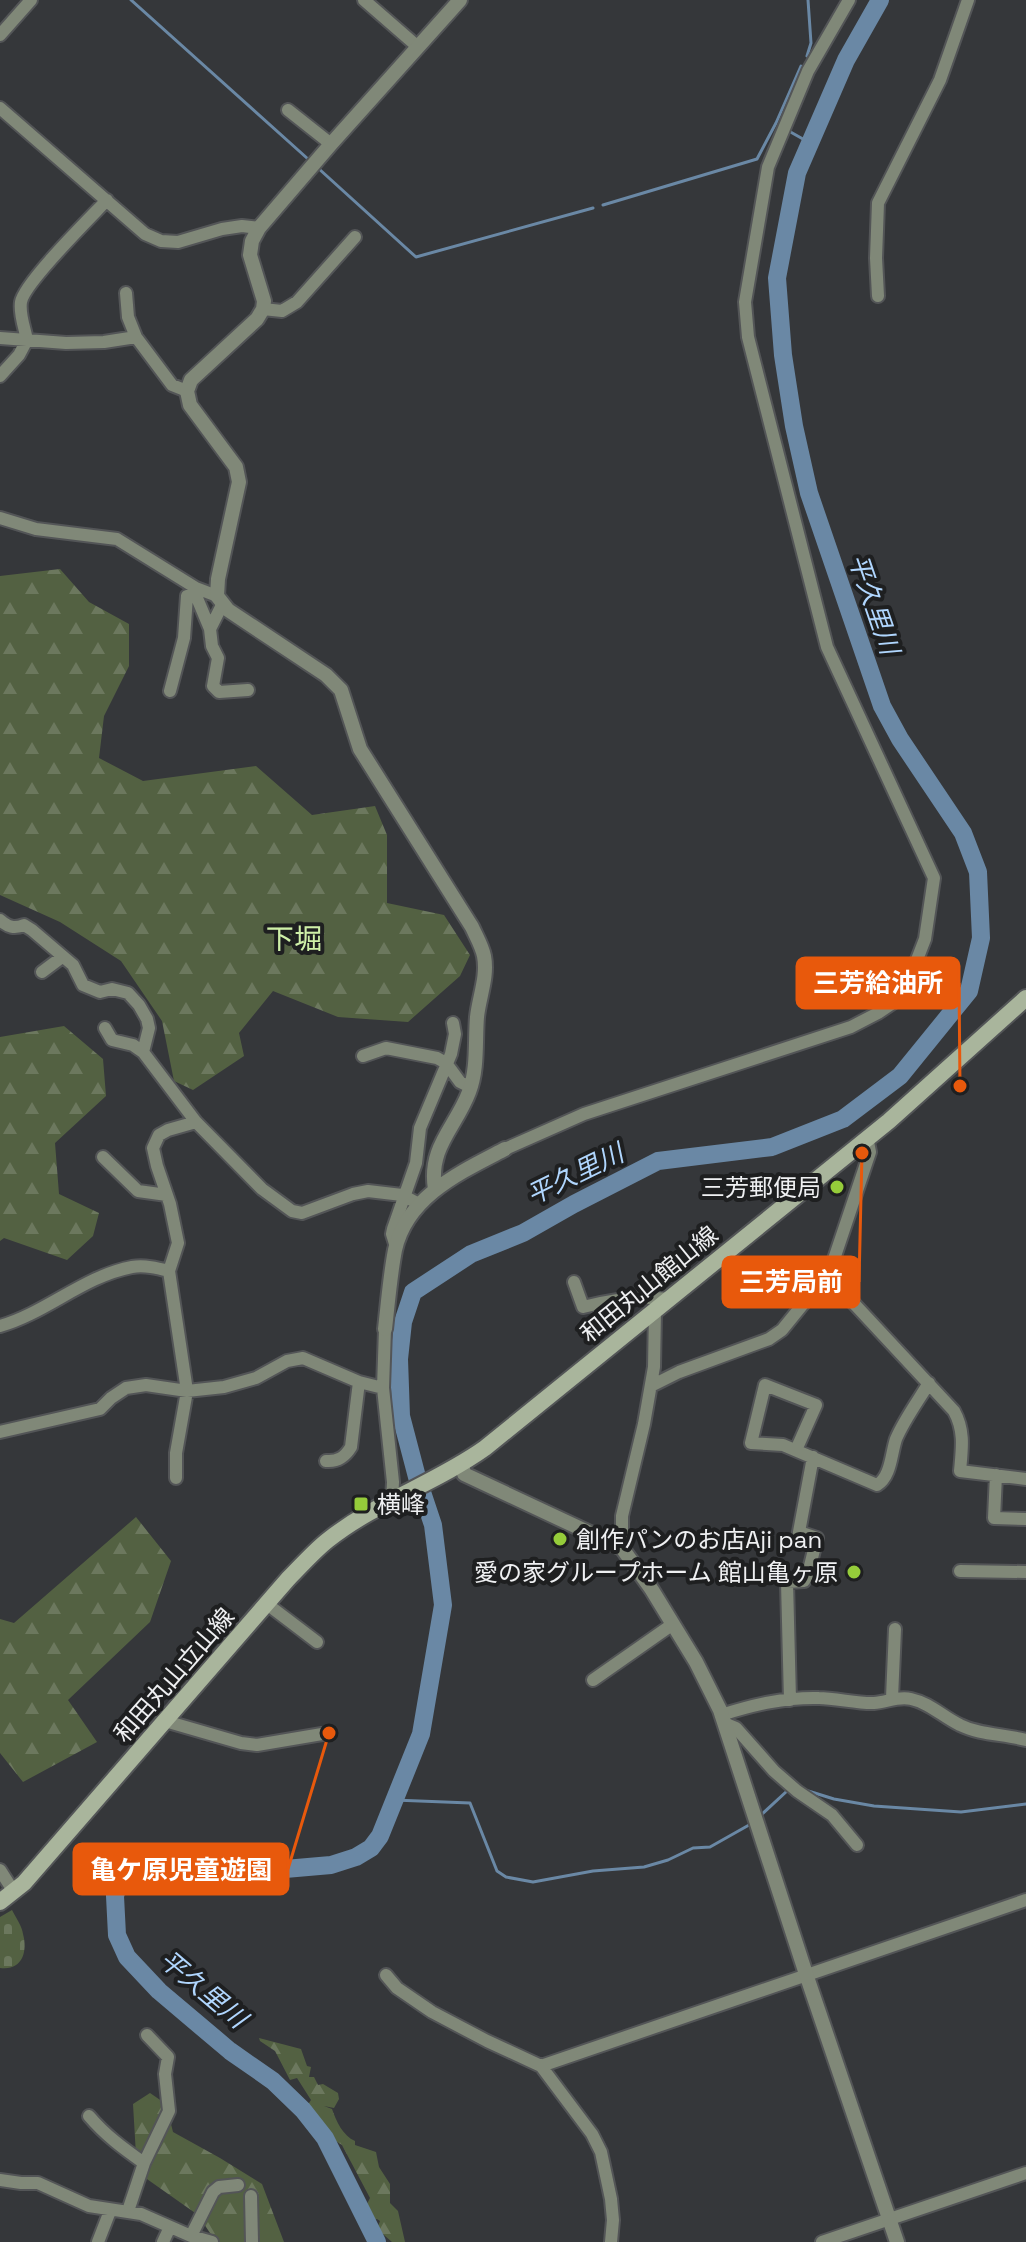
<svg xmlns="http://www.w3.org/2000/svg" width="1026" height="2242" viewBox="0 0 1026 2242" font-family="'Space Grotesk','Noto Sans JP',sans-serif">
<defs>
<pattern id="forest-firs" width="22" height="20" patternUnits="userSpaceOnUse" patternTransform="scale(2)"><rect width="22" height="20" fill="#536142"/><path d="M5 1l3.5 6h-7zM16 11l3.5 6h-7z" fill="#6c785e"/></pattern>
<pattern id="cemetery-stones" width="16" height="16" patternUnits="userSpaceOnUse" patternTransform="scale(2)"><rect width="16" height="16" fill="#536142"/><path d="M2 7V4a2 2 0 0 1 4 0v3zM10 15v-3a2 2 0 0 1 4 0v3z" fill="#6c785e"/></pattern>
</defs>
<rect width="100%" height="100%" fill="#35373a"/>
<path fill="url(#forest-firs)" d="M 60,569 L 89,602 L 129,624 L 129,666 L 104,716 L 99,758 L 143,781 L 256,766 L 312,815 L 375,806 L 387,835 L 387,903 L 444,915 L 470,955 L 460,976 L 408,1022 L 338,1017 L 273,991 L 239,1033 L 244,1056 L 193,1090 L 174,1081 L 162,1021 L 121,961 L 60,922 L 0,895 L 0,576 Z
M 64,1026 L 103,1059 L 106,1096 L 55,1143 L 59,1194 L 99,1213 L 93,1236 L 67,1260 L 4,1238 L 0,1241 L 0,1037 Z
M 136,1517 L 171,1561 L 150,1622 L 68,1700 L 97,1742 L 23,1782 L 0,1753 L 0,1619 L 14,1623 Z
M 259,2038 L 301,2049 L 307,2066 L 311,2067 L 309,2077 L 314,2077 L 318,2085 L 323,2084 L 338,2093 L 339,2099 L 334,2108 L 324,2106 L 332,2109 C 336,2121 343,2136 355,2141 L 355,2145 L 376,2152 L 379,2167 L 390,2184 L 390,2203 L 398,2211 L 405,2242 L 392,2242 L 377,2229 L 380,2221 L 377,2219 L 374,2220 L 366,2206 L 370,2198 L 342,2145 L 326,2135 L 311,2117 L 307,2106 L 311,2100 L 297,2078 L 290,2080 L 275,2051 L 260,2041 Z
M 150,2093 L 166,2104 L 173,2132 L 220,2158 L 262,2184 L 284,2242 L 216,2242 L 198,2215 L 137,2172 L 133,2104 Z"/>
<path fill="url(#cemetery-stones)" d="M 12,1910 C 16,1918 22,1926 23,1934 C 28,1952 22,1971 0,1968 L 0,1917 Z"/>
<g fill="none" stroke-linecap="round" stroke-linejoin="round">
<path stroke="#6a88a5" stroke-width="3" d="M 131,0 L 308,159
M 807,56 L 811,43 L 808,0
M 787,130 L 810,143
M 318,168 L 416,257 L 593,208
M 603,205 L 757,159 L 776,123 L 801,66
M 805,1790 L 834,1799 L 874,1806 L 961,1812 L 1026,1804
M 394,1800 L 470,1803 L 497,1871 L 506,1877 L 533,1882 L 593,1871 L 644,1867 L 668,1860 L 693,1848 L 710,1847 L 749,1825
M 760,1816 L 787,1791"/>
<path stroke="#6a88a5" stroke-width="18" d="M 377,2242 L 325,2138 L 303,2110 L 273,2081 L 230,2051 L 159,1991 L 127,1957 L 117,1935 L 115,1896 L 121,1875 L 136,1863 L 156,1855 L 174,1852 L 187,1854 L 206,1865 L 228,1871 L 258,1874 L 285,1869 L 331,1865 L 356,1857 L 371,1848 L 380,1836 L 421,1734 L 443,1605 L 433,1525 L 417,1477 L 401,1416 L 399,1359 L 403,1322 L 413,1292 L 471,1254 L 523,1233 L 574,1204 L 658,1161 L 772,1147 L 843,1119 L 900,1076 L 969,991 L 981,938 L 978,872 L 963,833 L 900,739 L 882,706 L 809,493 L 794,426 L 783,355 L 777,278 L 797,173 L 846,60 L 880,0"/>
<defs>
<path id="minor" d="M 364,0 L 418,47
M 0,35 L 31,0
M 0,108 L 145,234 L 161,241 L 178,242 L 222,229 L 242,226 L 259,228
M 288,110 L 331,144
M 126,293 L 128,317 L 136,337 L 172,385 L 187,391
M 878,296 L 876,258 L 878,203 L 940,80 L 968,0
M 263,309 L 282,311 L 297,302 L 355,237
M 0,338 L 66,343 L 104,342 L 136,337
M 0,376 L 19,355 L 27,340 C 25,329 19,314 21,302 C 24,283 90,218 107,200
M 0,518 L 36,529 L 117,539 L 196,588 L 217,596
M 223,603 L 210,629 L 212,646 L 218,658 L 213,686 L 219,692 L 248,690
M 170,691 L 184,638 L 187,596 L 192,594 L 197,598 L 210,629
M 0,920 C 8,927 14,929 24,925 L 32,930 L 73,965 L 83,985 L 100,992 L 112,989 L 128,993 L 139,1005 L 147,1019 L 149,1028 L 143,1052 L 196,1122 L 262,1189 L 292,1211 L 302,1213 L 353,1194 L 368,1191 L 402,1195 L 419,1204
M 42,972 L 62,957
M 105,1028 L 112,1040 L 133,1045 L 143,1052
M 363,1056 L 386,1048 L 437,1058 L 446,1063 L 460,1082 L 470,1087
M 867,1137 L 870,1152 L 830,1271 L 833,1281 L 954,1411 C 965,1431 962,1449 960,1471 L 1026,1479
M 505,1149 L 584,1114 L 851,1027 L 878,1013 L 903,996 L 925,939 L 934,878 L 827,647 L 748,337 L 745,302 L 768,167 L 808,71 L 849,0
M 103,1157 L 138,1191 L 167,1195
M 396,1247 L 392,1234 L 393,1229 L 416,1163 L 420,1128 L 451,1054 L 455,1034 L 453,1023
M 574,1282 L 583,1307 C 613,1299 640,1296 670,1299
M 0,1326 C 46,1313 84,1276 132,1267 C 145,1265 157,1268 169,1271
M 385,1329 L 383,1388 L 393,1482 L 392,1501
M 651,1386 L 679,1372 L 769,1339 L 782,1330 L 830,1271
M 0,1432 L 100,1409 L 111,1398 L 126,1388 L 146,1385 L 187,1391 L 224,1387 L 256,1378 L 287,1361 L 303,1358 L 359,1382 L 383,1388
M 796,1450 L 816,1405 L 765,1385 L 751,1443 L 783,1445 L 877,1485 C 891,1477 891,1454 896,1439 C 904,1420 918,1401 929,1383
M 326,1461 C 338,1462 345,1457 351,1447 L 359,1382
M 996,1475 L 994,1518 L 1026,1519
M 176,1478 L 176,1453 L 187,1391 L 169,1271 L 178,1243 L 170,1204 L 157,1166 L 153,1148 L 159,1135 L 168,1130 L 196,1122
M 622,1548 L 622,1516 L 644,1424 L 654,1367 L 655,1311
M 960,1571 L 1026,1572
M 267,1604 L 317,1642
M 593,1680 L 673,1624
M 892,1698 L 895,1629
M 790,1700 L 787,1582 L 804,1581 L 808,1574 L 817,1538 L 799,1532 L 813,1457
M 721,1715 C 753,1705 785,1697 819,1698 C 835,1698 860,1704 874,1703 C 887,1702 898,1696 911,1699 C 930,1703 943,1717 960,1725 C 980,1735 1004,1734 1026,1740
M 165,1721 L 241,1743 L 257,1745 L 322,1734
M 724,1723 L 736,1728 L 774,1771 L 797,1791 L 832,1815 L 857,1845
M 0,1870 L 14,1892
M 386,1975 L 397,1988 L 432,2012 L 487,2041 L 541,2066 L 592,2134 L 601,2152 L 611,2199 L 613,2220 L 611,2242
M 541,2066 L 1026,1900
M 89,2116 C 105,2135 124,2149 144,2163
M 0,2180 L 21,2183 L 38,2183 L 89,2206 L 141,2214 L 191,2236 L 212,2242
M 251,2196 L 252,2242
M 128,2211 L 144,2163 L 169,2111 L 165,2074 L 168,2057 L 147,2035
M 191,2236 L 213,2192 L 219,2187 L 238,2185
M 98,2242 L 110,2211
M 163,2242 L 170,2227
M 822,2242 L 1026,2173"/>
<path id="tertiary" d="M 435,1189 C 428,1147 456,1127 469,1092 C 478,1069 475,1041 477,1017 C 479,997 488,977 484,956 C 482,946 476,936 472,927 L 360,749 L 341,690 L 326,675 L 228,610 L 217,596 L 218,579 L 239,482 L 236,467 L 190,405 L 187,391 L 191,380 L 257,319 L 263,309 L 264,301 L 250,255 L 252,241 L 259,228 L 331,144 L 460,0
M 385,1329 C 388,1303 390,1276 395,1250 C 407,1196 461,1172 505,1149
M 462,1464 L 464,1474 L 622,1548 L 652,1590 L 696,1662 L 720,1710 L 806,1974 L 897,2242"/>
<path id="secondary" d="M 0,1902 L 24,1883 L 288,1579 C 301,1566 314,1551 328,1540 C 376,1502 436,1483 485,1448 L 889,1121 L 1026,998"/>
</defs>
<use href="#minor" stroke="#535557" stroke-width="16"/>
<use href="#tertiary" stroke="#535557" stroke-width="18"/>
<use href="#secondary" stroke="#535557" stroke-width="20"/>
<use href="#minor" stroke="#808878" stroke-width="12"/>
<use href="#tertiary" stroke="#808878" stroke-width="14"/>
<use href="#secondary" stroke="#a9b59c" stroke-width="16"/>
</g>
<g fill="#95cc3a" stroke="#1e1f20" stroke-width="3">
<circle cx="837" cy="1187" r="8"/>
<rect x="353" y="1496" width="16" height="16" rx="4"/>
<circle cx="560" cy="1539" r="8"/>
<circle cx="854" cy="1572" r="8"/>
</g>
<g text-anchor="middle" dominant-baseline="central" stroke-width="8" stroke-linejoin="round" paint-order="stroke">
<g font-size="24" fill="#eff0f2" stroke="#1e1f20" text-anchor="end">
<text x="821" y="1187">三芳郵便局</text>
<text x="377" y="1504" text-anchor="start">横峰</text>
<text x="576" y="1539" text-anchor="start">創作パンのお店Aji pan</text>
<text x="838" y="1572">愛の家グループホーム 館山亀ヶ原</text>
</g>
<g font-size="24" fill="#eff0f2" stroke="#1e1f20">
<text transform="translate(649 1284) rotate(-39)">和田丸山館山線</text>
<text transform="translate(174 1675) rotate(-49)">和田丸山立山線</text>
</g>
<g font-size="26" font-style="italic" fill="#b0d6fe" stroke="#1e1f20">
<text transform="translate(874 604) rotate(71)">平久里川</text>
<text transform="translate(575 1174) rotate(-26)">平久里川</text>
<text transform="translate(203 1989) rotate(40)">平久里川</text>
</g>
<g font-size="28" fill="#cff0a8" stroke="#1e1f20">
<text x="294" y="939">下堀</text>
</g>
</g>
<path fill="none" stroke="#e8590c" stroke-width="3" d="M960 1086L959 983M862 1153L859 1282M329 1733L288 1869"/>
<g fill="#e8590c" stroke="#1e1f20" stroke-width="3">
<circle cx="960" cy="1086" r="8"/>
<circle cx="862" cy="1153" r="8"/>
<circle cx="329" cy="1733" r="8"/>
</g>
<g fill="#e8590c" stroke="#e8590c" stroke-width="3">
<rect x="797" y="958" width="162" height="50" rx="8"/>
<rect x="723" y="1257" width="136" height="50" rx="8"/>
<rect x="74" y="1844" width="214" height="50" rx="8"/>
</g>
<g font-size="26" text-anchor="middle" font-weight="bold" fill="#fff">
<text x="878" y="992">三芳給油所</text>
<text x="791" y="1291">三芳局前</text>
<text x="181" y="1879">亀ケ原児童遊園</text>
</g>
</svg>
